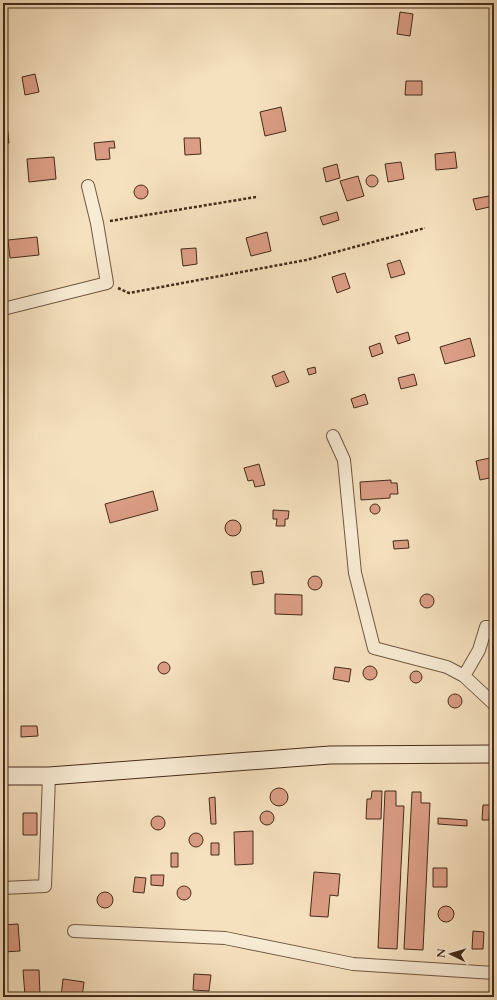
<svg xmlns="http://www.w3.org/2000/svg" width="497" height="1000" viewBox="0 0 497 1000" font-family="Cardo,serif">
<rect width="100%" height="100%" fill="#f6e1bf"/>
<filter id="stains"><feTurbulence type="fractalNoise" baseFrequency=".005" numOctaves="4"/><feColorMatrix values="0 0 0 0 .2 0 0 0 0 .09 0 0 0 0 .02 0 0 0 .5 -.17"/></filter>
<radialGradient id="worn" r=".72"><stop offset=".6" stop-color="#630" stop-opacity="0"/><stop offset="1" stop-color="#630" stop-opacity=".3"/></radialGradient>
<path fill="#db9d85" stroke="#452b19" d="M 400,12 L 413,14 L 410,36 L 397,34 Z
M 35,74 L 39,92 L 25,95 L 22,77 Z
M 406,81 L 422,81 L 422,95 L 405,95 Z
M 281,107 L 286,131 L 265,136 L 260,112 Z
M 3,124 L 7,124 L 9,143 L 3,144 Z
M 184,138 L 200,138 L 201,154 L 185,155 Z
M 114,141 L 115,148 L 109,148 L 110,159 L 96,160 L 94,143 Z
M 455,152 L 457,168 L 436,170 L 435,154 Z
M 54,157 L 56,179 L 29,182 L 27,159 Z
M 401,162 L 404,179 L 388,182 L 385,164 Z
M 337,164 L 340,178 L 326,182 L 323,168 Z
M366 181a6 6 0 1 1 12 0a6 6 0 1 1-12 0Z
M 358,176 L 364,196 L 347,201 L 340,181 Z
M134 192a7 7 0 1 1 14 0a7 7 0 1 1-14 0Z
M 494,195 L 494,206 L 476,210 L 473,199 Z
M 337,212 L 339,220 L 323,225 L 320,217 Z
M 267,232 L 271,251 L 251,256 L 246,238 Z
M 37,237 L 39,255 L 10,258 L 8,240 Z
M 196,248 L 197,264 L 183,266 L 181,249 Z
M 400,260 L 405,274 L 391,278 L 387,264 Z
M 345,273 L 350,288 L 337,293 L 332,277 Z
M 408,332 L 410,340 L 398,344 L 395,336 Z
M 470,338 L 475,356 L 445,364 L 440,347 Z
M 380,343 L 383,353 L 372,357 L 369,347 Z
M 315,367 L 316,373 L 309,375 L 307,369 Z
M 284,371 L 289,382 L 276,387 L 272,376 Z
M 414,374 L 417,385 L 401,389 L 398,378 Z
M 365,394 L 368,404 L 354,408 L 351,399 Z
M 494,457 L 494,477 L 480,480 L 476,461 Z
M 259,464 L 265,485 L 255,487 L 253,480 L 248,481 L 244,468 Z
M 391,480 L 391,483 L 397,483 L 398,494 L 390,494 L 390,498 L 361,500 L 360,482 Z
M 153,491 L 158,510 L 110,523 L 105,504 Z
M370 509a5 5 0 1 1 10 0a5 5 0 1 1-10 0Z
M 273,510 L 289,511 L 288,519 L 285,519 L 285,526 L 276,526 L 277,519 L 273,519 Z
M225 528a8 8 0 1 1 16 0a8 8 0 1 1-16 0Z
M 408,540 L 409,548 L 394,549 L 393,541 Z
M 262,571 L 264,583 L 253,585 L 251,572 Z
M308 583a7 7 0 1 1 14 0a7 7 0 1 1-14 0Z
M420 601a7 7 0 1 1 14 0a7 7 0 1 1-14 0Z
M 275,594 L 302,595 L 302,615 L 275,614 Z
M158 668a6 6 0 1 1 12 0a6 6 0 1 1-12 0Z
M363 673a7 7 0 1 1 14 0a7 7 0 1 1-14 0Z
M 335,667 L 351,669 L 349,682 L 333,679 Z
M410 677a6 6 0 1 1 12 0a6 6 0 1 1-12 0Z
M448 701a7 7 0 1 1 14 0a7 7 0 1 1-14 0Z
M 21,726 L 37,726 L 38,736 L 21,737 Z
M270 797a9 9 0 1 1 18 0a9 9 0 1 1-18 0Z
M 372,791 L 382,791 L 381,819 L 366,819 L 367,799 L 371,799 Z
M 385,791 L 396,791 L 396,806 L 404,806 L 397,949 L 378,948 Z
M 412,792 L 421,792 L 421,803 L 430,803 L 423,950 L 404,949 Z
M 215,797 L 216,824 L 211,824 L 209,798 Z
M 483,805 L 490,805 L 489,820 L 482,820 Z
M 3,806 L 6,827 L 3,827 Z
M260 818a7 7 0 1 1 14 0a7 7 0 1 1-14 0Z
M 23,813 L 37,813 L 37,835 L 23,835 Z
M151 823a7 7 0 1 1 14 0a7 7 0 1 1-14 0Z
M 438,818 L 467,820 L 467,826 L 438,824 Z
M 253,831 L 253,864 L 235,865 L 234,832 Z
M189 840a7 7 0 1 1 14 0a7 7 0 1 1-14 0Z
M 211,843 L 219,843 L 219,855 L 211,855 Z
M 492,850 L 494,850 L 494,873 L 491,872 Z
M 171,853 L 178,853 L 178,867 L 171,867 Z
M 433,868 L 447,868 L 447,887 L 433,887 Z
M 314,872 L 340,874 L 338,896 L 330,895 L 328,917 L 310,916 Z
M 151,875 L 164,875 L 163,886 L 151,885 Z
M 135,877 L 146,878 L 144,893 L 133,892 Z
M177 893a7 7 0 1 1 14 0a7 7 0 1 1-14 0Z
M97 900a8 8 0 1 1 16 0a8 8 0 1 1-16 0Z
M438 914a8 8 0 1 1 16 0a8 8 0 1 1-16 0Z
M 18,924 L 20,951 L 3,952 L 3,925 Z
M 473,931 L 484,932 L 483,949 L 472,949 Z
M 23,970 L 39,970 L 40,995 L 25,996 Z
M 194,974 L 211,975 L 209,991 L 193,990 Z
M 63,979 L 84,982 L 82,997 L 61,997 Z
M 231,993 L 239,993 L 239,997 L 231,997 Z
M 449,994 L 464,995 L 464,997 L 449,997 Z"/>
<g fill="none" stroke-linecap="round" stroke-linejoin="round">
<defs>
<path id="minor" d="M 3,309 L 107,283 L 97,223 L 88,186
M 333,436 L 344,460 L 355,573 L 374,648 L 447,667 L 464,676 L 494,704
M 464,676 L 479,650 L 486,627 L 494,627
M 3,888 L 45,886 L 49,776
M 74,931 L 225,938 L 353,964 L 494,973"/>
<path id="secondary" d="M 3,776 L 49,776 L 330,755 L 494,754"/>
</defs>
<use href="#minor" stroke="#715842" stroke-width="14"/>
<use href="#secondary" stroke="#452b19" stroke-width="19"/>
<path stroke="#452b19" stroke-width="2.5" stroke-dasharray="3 2" stroke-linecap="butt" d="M 110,221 L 256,197
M 118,288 L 129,293 L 306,260 L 425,228"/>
<use href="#minor" stroke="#f9ecd5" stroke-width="12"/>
<use href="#secondary" stroke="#f9ecd5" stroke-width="17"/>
</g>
<rect width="497" height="1000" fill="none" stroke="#f6e1bf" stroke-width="16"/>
<rect x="4" y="4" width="489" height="992" fill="none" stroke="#452b19" stroke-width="2"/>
<rect x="8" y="8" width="481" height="984" fill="none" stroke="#452b19"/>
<g transform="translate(451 954) rotate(275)" stroke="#f9ecd5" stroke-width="3" paint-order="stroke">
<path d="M0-3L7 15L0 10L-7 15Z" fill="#452b19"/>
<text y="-6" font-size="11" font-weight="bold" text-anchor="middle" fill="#452b19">N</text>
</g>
<rect width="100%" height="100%" filter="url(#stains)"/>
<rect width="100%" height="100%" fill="url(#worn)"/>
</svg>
